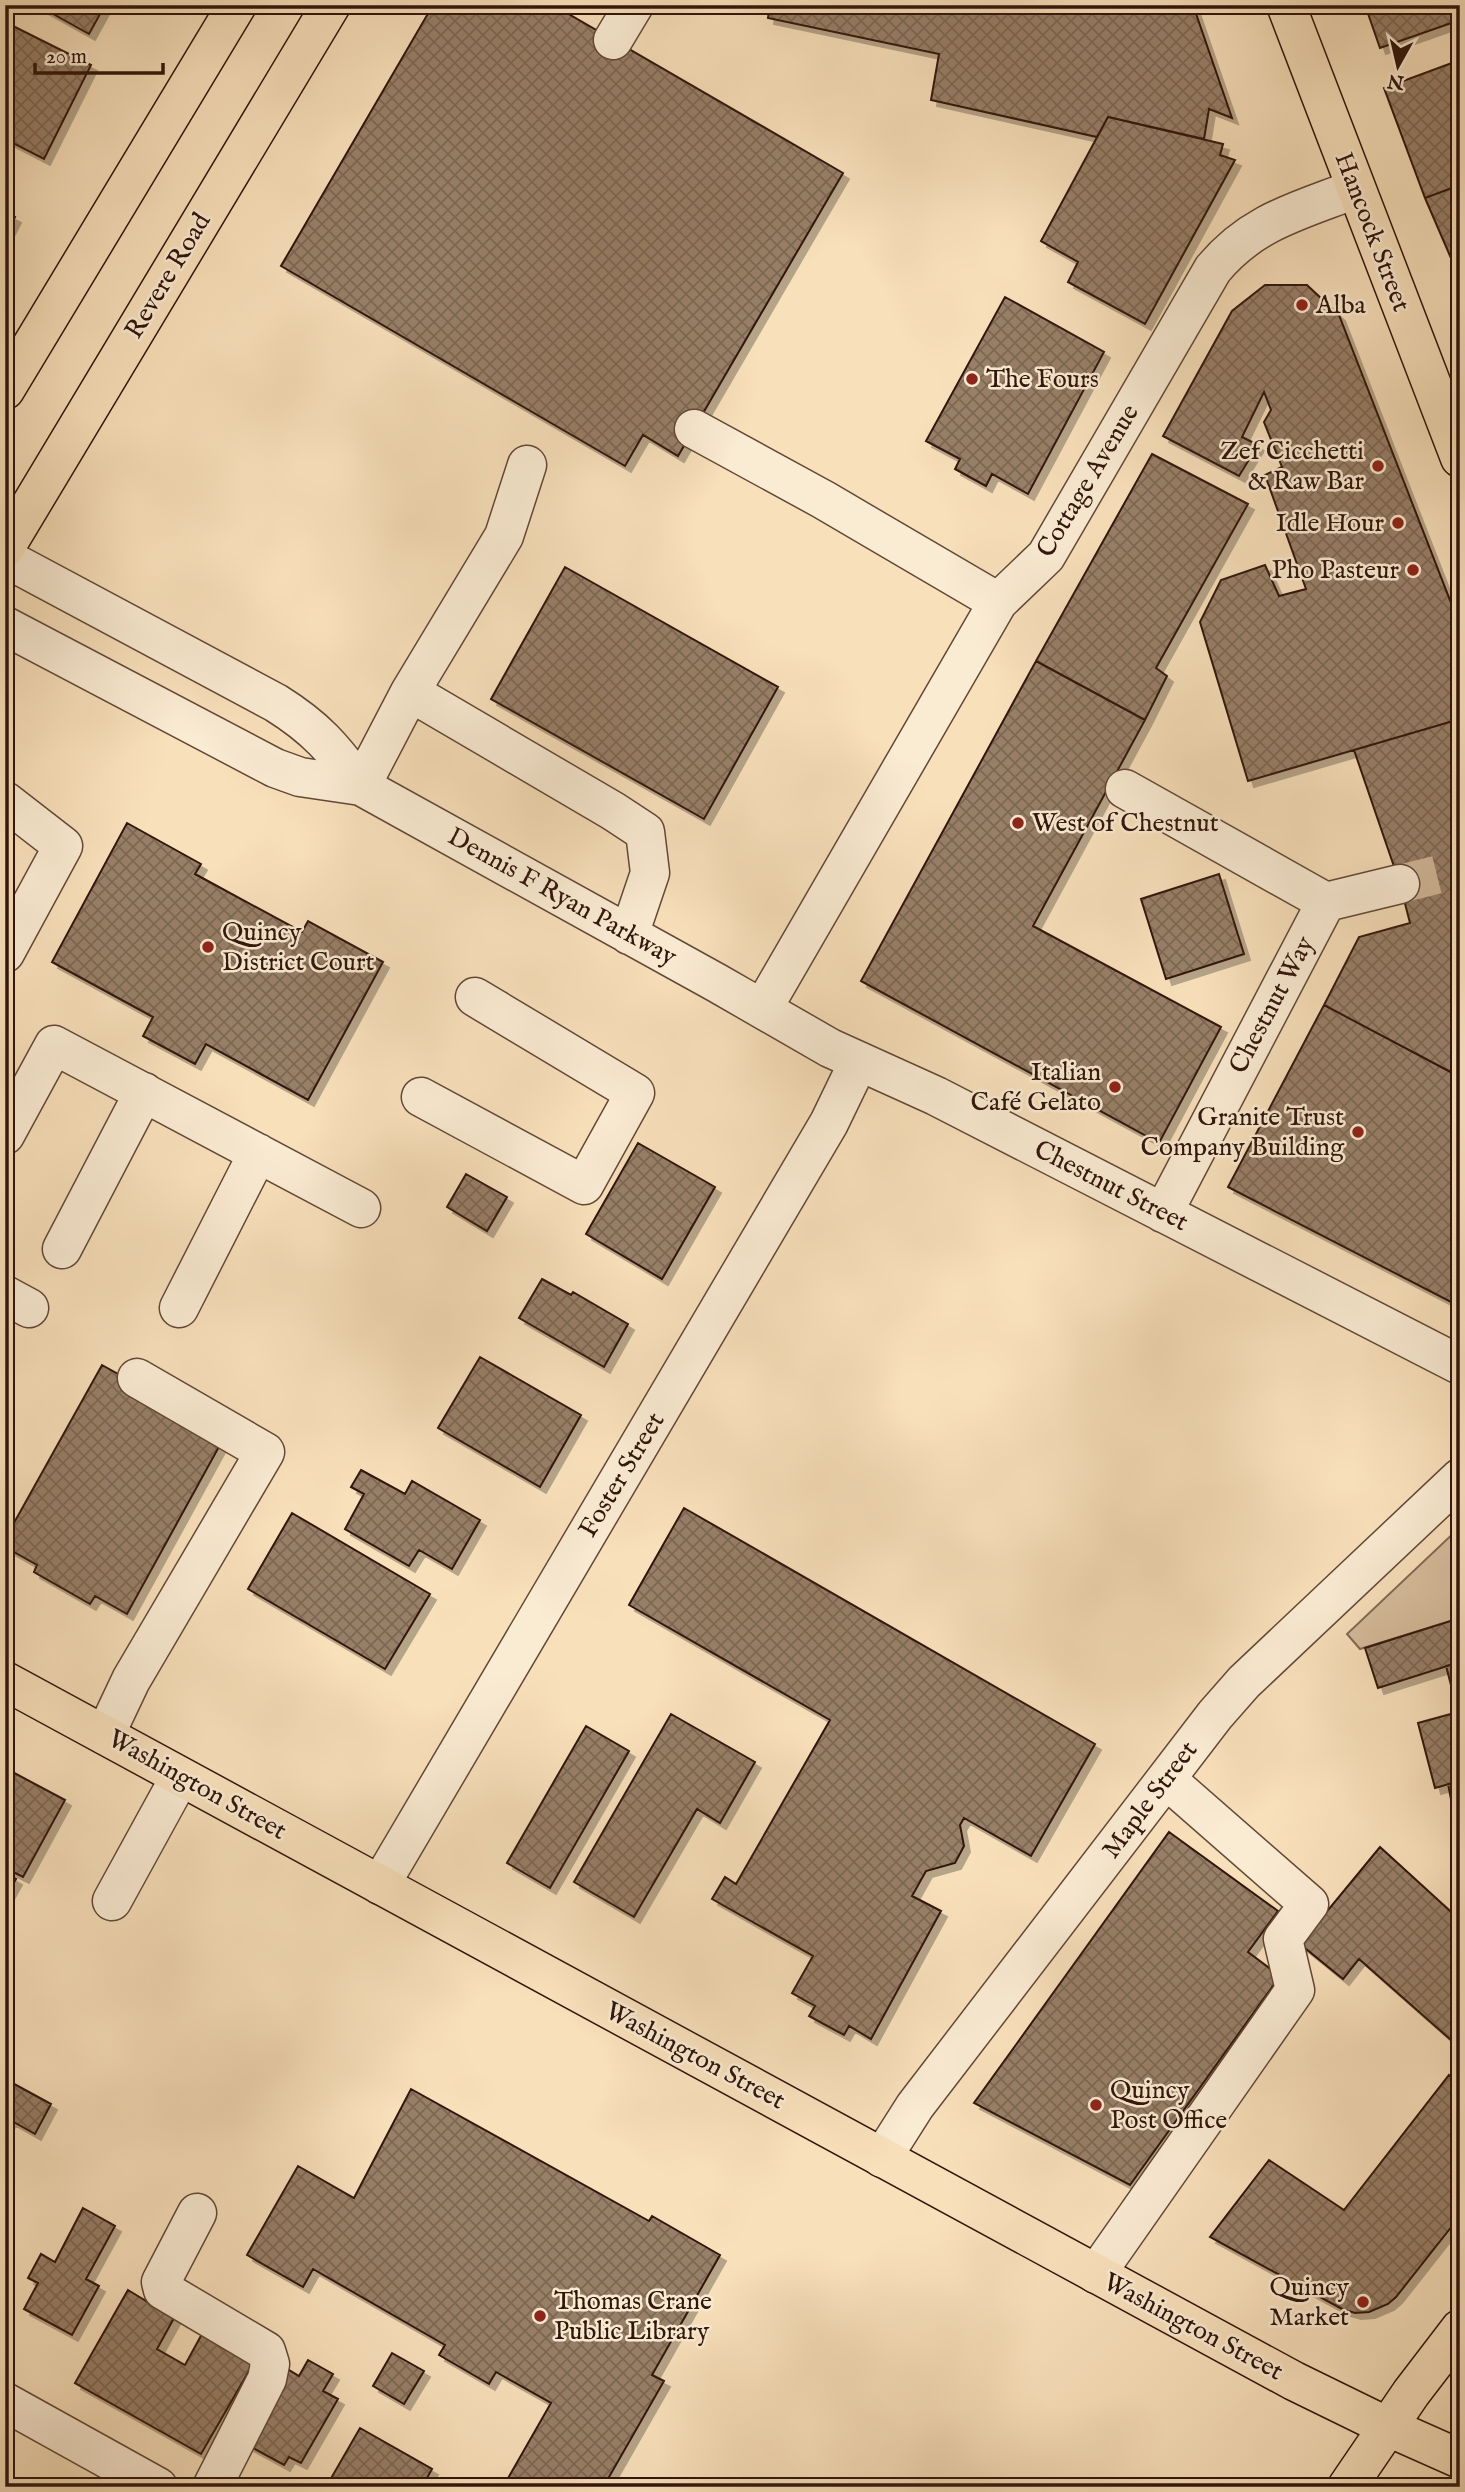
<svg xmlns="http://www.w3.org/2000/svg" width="1465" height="2492" viewBox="0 0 1465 2492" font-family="'IM FELL English',serif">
<defs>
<pattern id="building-cross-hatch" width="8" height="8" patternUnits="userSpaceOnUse" patternTransform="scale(1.75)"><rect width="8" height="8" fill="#987f67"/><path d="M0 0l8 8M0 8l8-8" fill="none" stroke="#7c6753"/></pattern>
<filter id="shadow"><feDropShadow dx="6" dy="6" stdDeviation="0" flood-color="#0004"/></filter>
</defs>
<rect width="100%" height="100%" fill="#f8e0bb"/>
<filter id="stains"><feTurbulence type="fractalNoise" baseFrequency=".00286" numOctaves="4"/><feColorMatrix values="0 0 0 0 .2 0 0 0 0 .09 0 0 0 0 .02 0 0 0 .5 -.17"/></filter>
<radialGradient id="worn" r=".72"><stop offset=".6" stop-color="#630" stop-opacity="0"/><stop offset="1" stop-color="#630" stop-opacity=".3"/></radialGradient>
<path fill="#d6bd9d" stroke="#836954" stroke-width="2" d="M 1460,1527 L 1460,1618 L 1360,1649 L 1347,1634 Z"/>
<path fill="url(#building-cross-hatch)" stroke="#30150b" stroke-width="2" filter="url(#shadow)" d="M 37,5 L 105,5 L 89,34 Z
M 433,5 L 553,5 L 843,173 L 678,456 L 643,435 L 625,466 L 281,266 Z
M 770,5 L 1193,5 L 1232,118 L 1209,109 L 1204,139 L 1108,117 L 1097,137 L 931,100 L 939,54 L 768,18 Z
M 1365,5 L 1460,5 L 1460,20 L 1380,48 Z
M 5,22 L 91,65 L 44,159 L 5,139 Z
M 1460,60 L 1460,185 L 1425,198 L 1384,88 Z
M 1108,117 L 1223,144 L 1220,155 L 1235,160 L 1145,324 L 1068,282 L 1078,262 L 1041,241 Z
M 1460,185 L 1460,279 L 1425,198 Z
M 5,212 L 15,217 L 5,236 Z
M 1265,285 L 1307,285 L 1339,315 L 1460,626 L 1460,719 L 1248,781 L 1200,622 L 1221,580 L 1265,565 L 1279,596 L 1306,589 L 1265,475 L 1282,467 L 1264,422 L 1271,410 L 1264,392 L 1242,437 L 1258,445 L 1239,476 L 1163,436 L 1232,311 Z
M 1005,297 L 1104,352 L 1028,494 L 992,474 L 986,486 L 955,469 L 960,459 L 926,441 Z
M 1152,454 L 1248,504 L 1156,668 L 1167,676 L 1145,720 L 1036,661 Z
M 565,567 L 778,687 L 704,819 L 491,699 Z
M 1036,661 L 1145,720 L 1033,926 L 1221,1027 L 1159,1143 L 861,981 Z
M 1460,719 L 1460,1077 L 1324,1005 L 1359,937 L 1410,923 L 1400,884 L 1354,750 Z
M 127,823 L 201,864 L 195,874 L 302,932 L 308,921 L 383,962 L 308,1100 L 206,1044 L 195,1064 L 143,1036 L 153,1017 L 52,962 Z
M 1219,874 L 1244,954 L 1166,979 L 1141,899 Z
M 1324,1005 L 1460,1077 L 1460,1304 L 1453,1303 L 1228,1187 Z
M 638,1143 L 715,1187 L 662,1279 L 586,1234 Z
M 466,1174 L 507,1197 L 487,1231 L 447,1207 Z
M 542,1279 L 571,1295 L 573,1292 L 628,1324 L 604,1367 L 519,1318 Z
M 480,1357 L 581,1415 L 540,1487 L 438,1428 Z
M 102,1365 L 226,1434 L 127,1614 L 95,1596 L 90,1604 L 34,1572 L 37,1565 L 5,1547 L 5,1539 Z
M 361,1470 L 405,1494 L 412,1481 L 480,1520 L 452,1569 L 419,1550 L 409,1566 L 345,1529 L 364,1494 L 351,1487 Z
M 684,1508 L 1095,1744 L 1031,1856 L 964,1818 L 960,1825 L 964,1846 L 955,1863 L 926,1871 L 912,1896 L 941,1911 L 871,2039 L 849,2026 L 844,2035 L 809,2016 L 815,2006 L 792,1993 L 813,1956 L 712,1899 L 725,1877 L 736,1884 L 830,1720 L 629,1605 Z
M 292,1513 L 430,1594 L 385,1669 L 248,1589 Z
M 1460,1618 L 1460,1662 L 1378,1688 L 1365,1648 Z
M 1460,1662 L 1460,1781 L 1435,1788 L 1418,1723 L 1458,1712 L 1446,1666 Z
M 671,1714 L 755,1762 L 720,1823 L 697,1809 L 634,1917 L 574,1882 Z
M 586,1726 L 629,1751 L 550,1888 L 507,1863 Z
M 5,1768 L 65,1800 L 23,1877 L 5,1868 Z
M 1460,1781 L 1460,1824 L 1456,1825 L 1448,1784 Z
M 1169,1832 L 1278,1911 L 1248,1952 L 1280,1976 L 1130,2185 L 974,2103 Z
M 1380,1847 L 1460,1920 L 1460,2048 L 1359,1959 L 1343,1979 L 1300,1944 Z
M 5,1873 L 16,1879 L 5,1899 Z
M 1449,2075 L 1460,2083 L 1460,2216 L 1396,2297 L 1388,2304 L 1369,2312 L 1355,2313 L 1342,2309 L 1210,2237 L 1269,2160 L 1344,2210 Z
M 5,2079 L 51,2104 L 35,2134 L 10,2120 L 5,2128 Z
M 411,2089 L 649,2221 L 652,2216 L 720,2255 L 652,2375 L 664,2381 L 609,2477 L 627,2487 L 503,2487 L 551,2403 L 496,2372 L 489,2384 L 439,2355 L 445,2345 L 313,2269 L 303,2287 L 247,2255 L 298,2166 L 354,2198 Z
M 83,2208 L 115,2226 L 86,2279 L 99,2286 L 72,2335 L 24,2309 L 38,2283 L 28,2278 L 41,2254 L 55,2262 Z
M 128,2290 L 174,2318 L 157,2349 L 185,2365 L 202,2334 L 253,2364 L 201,2454 L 75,2383 Z
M 392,2353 L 424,2371 L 404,2404 L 373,2386 Z
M 308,2360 L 333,2374 L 323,2391 L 338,2399 L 301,2463 L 289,2457 L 284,2465 L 242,2442 L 284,2367 L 299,2376 Z
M 360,2428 L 432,2469 L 422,2487 L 326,2487 Z
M 5,2476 L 23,2487 L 5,2487 Z"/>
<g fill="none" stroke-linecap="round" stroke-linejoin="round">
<path stroke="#d0b798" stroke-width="38" stroke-dasharray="38 19" stroke-linecap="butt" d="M 1400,884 L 1460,869"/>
<defs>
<path id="minor" d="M 613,40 L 634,5
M 694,429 L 824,500 L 998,602
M 5,558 L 276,703 C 316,728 333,748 361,786
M 5,626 L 275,768 L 300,777 L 361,786 L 717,983 L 830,1048 L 936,1096 L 1460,1365
M 410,692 L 613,811 L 645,832 L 650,873 L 629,935
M 361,786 L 410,692 L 504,536 L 527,465
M 1125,789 L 1326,902
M 5,801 L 63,846 L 5,953
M 763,1008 L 998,602 L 1046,556 L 1213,269 C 1253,221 1299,211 1355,189
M 421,1097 L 584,1185 L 635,1093 L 475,997
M 5,1135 L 54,1045 L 361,1208
M 1163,1213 L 1326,902 L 1400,884
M 62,1249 L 144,1092
M 5,1295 L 29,1308
M 179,1308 L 258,1153
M 105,1735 L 131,1680 L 265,1452 L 137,1378
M 380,1885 L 829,1123 L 858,1063
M 112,1901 L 180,1777
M 882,2158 L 915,2106 L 1215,1715 L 1244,1682 L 1460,1478
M 197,2213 L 161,2282 L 163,2290 L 266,2351 L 270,2364 L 267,2379 L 212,2487
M 1096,2274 L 1295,1990 L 1283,1939 L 1309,1904 L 1166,1779
M 5,2402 L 158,2487"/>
<path id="major" d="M 1286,5 L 1460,458
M 5,390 L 237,5
M 5,548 L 331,5
M 5,1681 L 1294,2381 L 1388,2427 L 1460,2459
M 1347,2487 L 1411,2393 L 1460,2329"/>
</defs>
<use href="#minor" stroke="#624837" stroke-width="41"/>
<use href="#major" stroke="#30150b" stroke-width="41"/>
<use href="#minor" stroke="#faebd3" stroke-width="38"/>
<use href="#major" stroke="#f8e0bb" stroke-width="38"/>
</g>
<g fill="#8f2418" stroke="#faebd3" stroke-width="2.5">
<circle cx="1302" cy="305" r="7"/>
<circle cx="972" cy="379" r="7"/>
<circle cx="1378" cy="466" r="7"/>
<circle cx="1398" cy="523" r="7"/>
<circle cx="1413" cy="570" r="7"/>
<circle cx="1018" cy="823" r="7"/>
<circle cx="208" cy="947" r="7"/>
<circle cx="1115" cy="1087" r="7"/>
<circle cx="1358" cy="1132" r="7"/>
<circle cx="1096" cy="2105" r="7"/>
<circle cx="1363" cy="2302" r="7"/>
<circle cx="540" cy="2316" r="7"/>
</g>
<g text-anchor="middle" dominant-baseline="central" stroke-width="5" stroke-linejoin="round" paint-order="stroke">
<g font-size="26" fill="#30150b" stroke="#faebd3">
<text transform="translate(1372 232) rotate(69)">Hancock Street</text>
<text transform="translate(168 276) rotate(-59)">Revere Road</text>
<text transform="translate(1088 481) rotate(-59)">Cottage Avenue</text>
<text transform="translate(562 897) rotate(29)">Dennis F Ryan Parkway</text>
<text transform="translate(1272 1005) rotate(-62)">Chestnut Way</text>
<text transform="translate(1111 1186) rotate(27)">Chestnut Street</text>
<text transform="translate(622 1475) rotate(-59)">Foster Street</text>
<text transform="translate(197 1785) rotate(29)">Washington Street</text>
<text transform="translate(1150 1800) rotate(-53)">Maple Street</text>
<text transform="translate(695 2056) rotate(28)">Washington Street</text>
<text transform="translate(1193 2327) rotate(28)">Washington Street</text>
</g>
<g font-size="26" fill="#30150b" stroke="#faebd3" text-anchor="start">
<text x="1316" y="305">Alba</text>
<text x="986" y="379">The Fours</text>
<text x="1364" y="451" text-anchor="end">Zef Cicchetti<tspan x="1364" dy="30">&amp; Raw Bar</tspan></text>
<text x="1384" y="523" text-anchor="end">Idle Hour</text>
<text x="1399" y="570" text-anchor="end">Pho Pasteur</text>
<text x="1032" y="823">West of Chestnut</text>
<text x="222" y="932">Quincy<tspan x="222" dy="30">District Court</tspan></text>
<text x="1101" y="1072" text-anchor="end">Italian<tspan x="1101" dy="30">Café Gelato</tspan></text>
<text x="1344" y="1117" text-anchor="end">Granite Trust<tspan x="1344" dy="30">Company Building</tspan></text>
<text x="1110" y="2090">Quincy<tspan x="1110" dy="30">Post Office</tspan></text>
<text x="1349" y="2287" text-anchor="end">Quincy<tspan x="1349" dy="30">Market</tspan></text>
<text x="554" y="2301">Thomas Crane<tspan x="554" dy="30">Public Library</tspan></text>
</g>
</g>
<rect width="1465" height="2492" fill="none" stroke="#f8e0bb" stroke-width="28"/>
<rect x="7" y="7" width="1451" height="2478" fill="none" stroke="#30150b" stroke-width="3.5"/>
<rect x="14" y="14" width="1437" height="2464" fill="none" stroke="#30150b" stroke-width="2"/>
<g transform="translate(1398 66) rotate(188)" stroke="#faebd3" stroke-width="5" paint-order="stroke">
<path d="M0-5L12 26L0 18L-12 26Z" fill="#30150b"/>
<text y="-10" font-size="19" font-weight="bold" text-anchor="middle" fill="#30150b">N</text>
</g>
<path d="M35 63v10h128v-10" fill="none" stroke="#30150b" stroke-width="3.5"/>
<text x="46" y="63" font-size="21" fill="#30150b" stroke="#faebd3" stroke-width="5" paint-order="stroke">20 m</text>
<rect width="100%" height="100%" filter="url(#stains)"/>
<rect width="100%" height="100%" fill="url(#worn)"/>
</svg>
